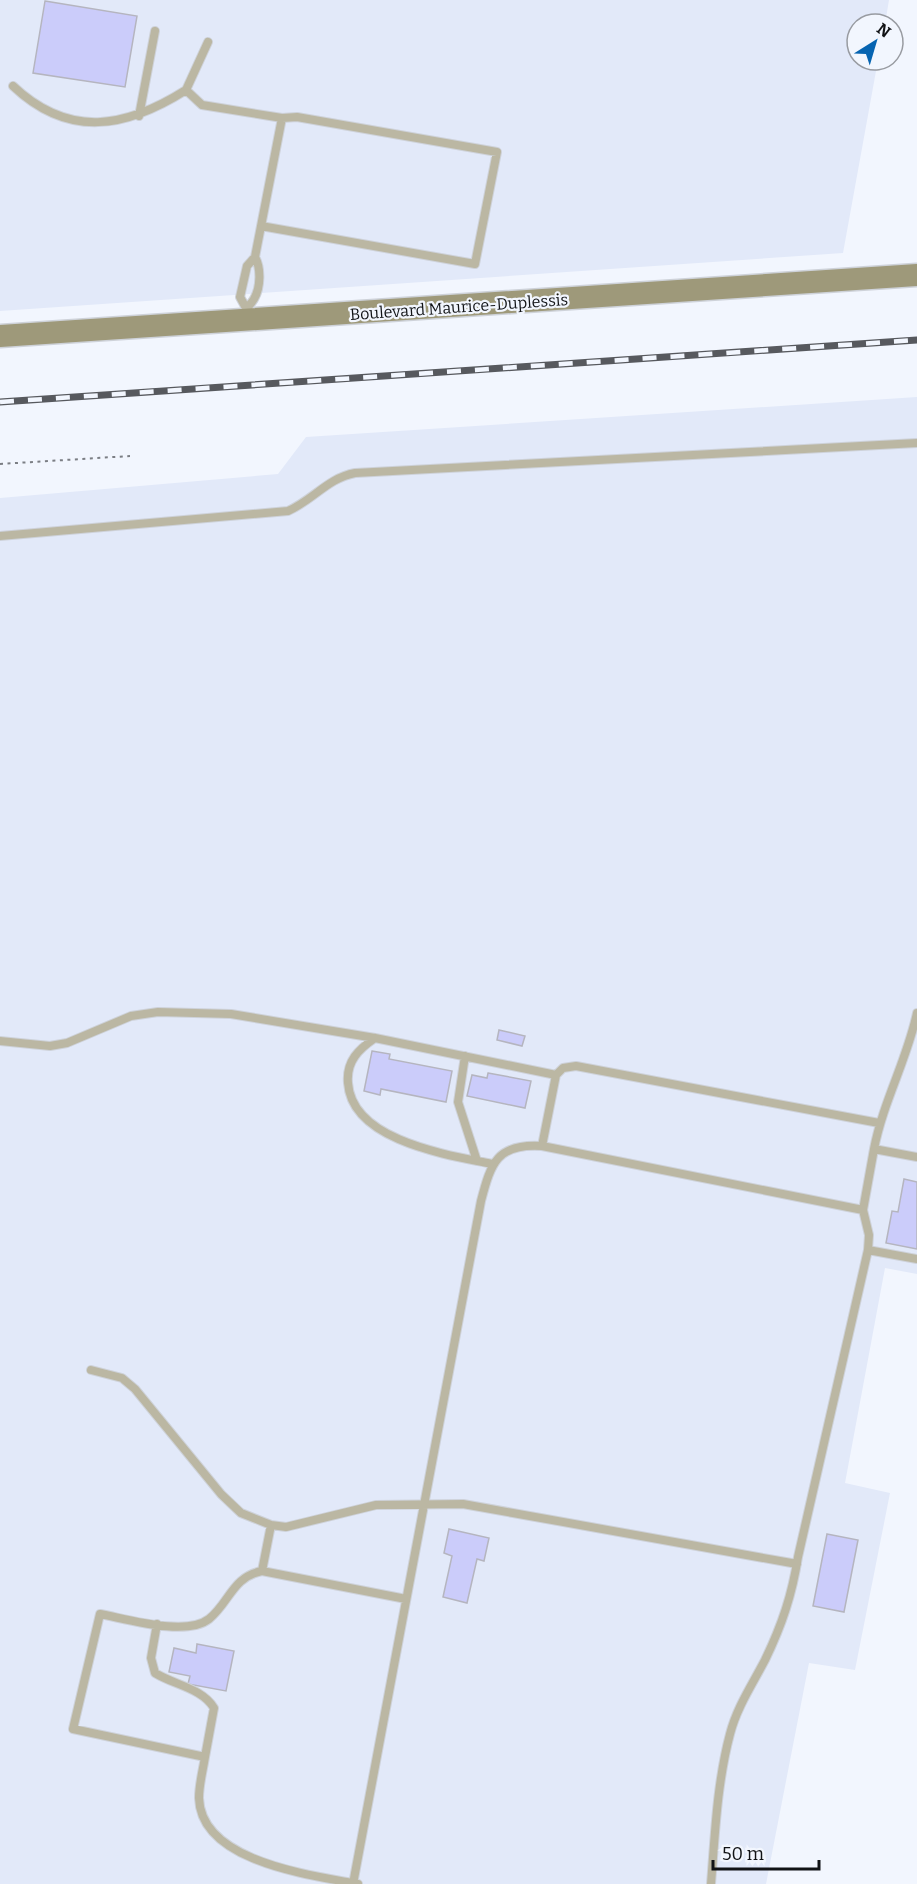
<svg xmlns="http://www.w3.org/2000/svg" width="917" height="1884" viewBox="0 0 917 1884" font-family="Bitter,serif">
<rect width="100%" height="100%" fill="#f2f6fe"/>
<path fill="#e2e9f9" d="M 0,0 L 889,0 L 885,24 L 857,24 L 857,60 L 878,60 L 843,253 L 0,311 Z
M 917,397 L 917,1274 L 885,1268 L 845,1483 L 890,1493 L 855,1670 L 809,1663 L 766,1884 L 0,1884 L 0,498 L 278,474 L 306,437 Z"/>
<path fill="#cbccfa" stroke="#b5b5bf" stroke-width="1.5" d="M 45,1 L 137,16 L 125,87 L 33,73 Z
M 499,1030 L 525,1036 L 522,1046 L 497,1040 Z
M 372,1051 L 390,1054 L 389,1059 L 452,1071 L 446,1102 L 381,1089 L 380,1095 L 364,1091 Z
M 488,1073 L 531,1081 L 525,1108 L 467,1096 L 472,1075 L 487,1078 Z
M 904,1179 L 917,1182 L 917,1249 L 886,1243 L 892,1211 L 898,1212 Z
M 449,1529 L 489,1538 L 484,1561 L 477,1559 L 467,1603 L 443,1597 L 452,1556 L 444,1553 Z
M 827,1534 L 858,1540 L 844,1612 L 813,1606 Z
M 197,1644 L 234,1651 L 226,1691 L 188,1684 L 190,1676 L 169,1672 L 174,1648 L 196,1653 Z"/>
<g fill="none" stroke-linecap="round" stroke-linejoin="round">
<defs>
<path id="lane" d="M 208,42 L 186,90 L 202,105 L 282,118
M 13,86 C 69,139 126,128 186,90
M 139,116 L 155,31
M 255,257 L 282,118 L 297,117 L 497,152 L 475,264 L 261,226
M 245,316 C 246,307 249,307 254,299 C 261,287 261,268 255,257 L 247,266 L 240,297 L 246,308
M 0,536 L 288,511 C 313,500 328,478 355,473 L 917,443
M 375,1038 C 359,1049 346,1061 348,1083 C 352,1141 448,1155 493,1164
M 0,1041 L 50,1046 L 67,1043 L 131,1016 L 158,1012 L 231,1014 L 375,1038 L 556,1075 L 542,1146 L 863,1210
M 465,1056 L 458,1102 L 477,1161
M 556,1075 L 563,1068 L 576,1066 L 879,1123
M 874,1149 C 883,1102 907,1060 917,1013
M 868,1250 L 917,1259
M 91,1370 L 122,1378 L 135,1389 L 221,1494 L 241,1513 L 271,1525 L 286,1527 L 376,1505 L 463,1504 L 797,1564
M 262,1571 L 271,1525
M 157,1624 L 151,1658 L 155,1673 C 174,1685 202,1688 214,1708 L 205,1757 L 73,1729 L 100,1614 C 127,1619 186,1637 209,1619 C 230,1602 232,1577 262,1571 L 406,1599
M 205,1757 C 203,1770 199,1784 199,1798 C 201,1862 311,1875 358,1884
M 353,1884 L 481,1201 C 491,1163 497,1143 542,1146
M 711,1884 C 715,1834 717,1783 730,1734 C 737,1707 752,1685 765,1660 C 782,1625 792,1595 798,1557 L 868,1250 L 869,1235 L 863,1210 L 874,1149 L 917,1157"/>
<path id="secondary" d="M 0,336 L 917,275"/>
</defs>
<use href="#lane" stroke="#ced2d9" stroke-width="10"/>
<use href="#secondary" stroke="#ced2d9" stroke-width="25"/>
<path stroke="#7b7e84" stroke-width="2" stroke-dasharray="3 4.5" stroke-linecap="butt" d="M 0,464 L 130,456"/>
<use href="#lane" stroke="#bbb7a3" stroke-width="8"/>
<use href="#secondary" stroke="#9e997a" stroke-width="22"/>
<defs>
<path id="rail" d="M 0,402 L 917,340"/>
</defs>
<use href="#rail" stroke="#57595e" stroke-width="7"/>
<use href="#rail" stroke="#f2f6fe" stroke-width="4.5" stroke-dasharray="14" stroke-linecap="butt"/>
</g>
<g text-anchor="middle" dominant-baseline="central" stroke-width="4.5" stroke-linejoin="round" paint-order="stroke">
<g font-size="16" fill="#111316" stroke="#f2f6fe">
<text transform="translate(459 307) rotate(-4)">Boulevard Maurice-Duplessis</text>
</g>
</g>
<g transform="translate(875 42) rotate(37)"><circle r="28" fill="#f2f6fe" stroke="#989ba1" stroke-width="1.5"/>
<path d="M0-4.5L10 22L0 15L-10 22Z" fill="#0664b1"/>
<text y="-9" font-size="16" font-weight="bold" text-anchor="middle" fill="#111316">N</text>
</g>
<path d="M713 1860v9h106v-9" fill="none" stroke="#111316" stroke-width="3"/>
<text x="722" y="1860" font-size="18" fill="#111316" stroke="#f2f6fe" stroke-width="4.5" paint-order="stroke">50 m</text>
</svg>
